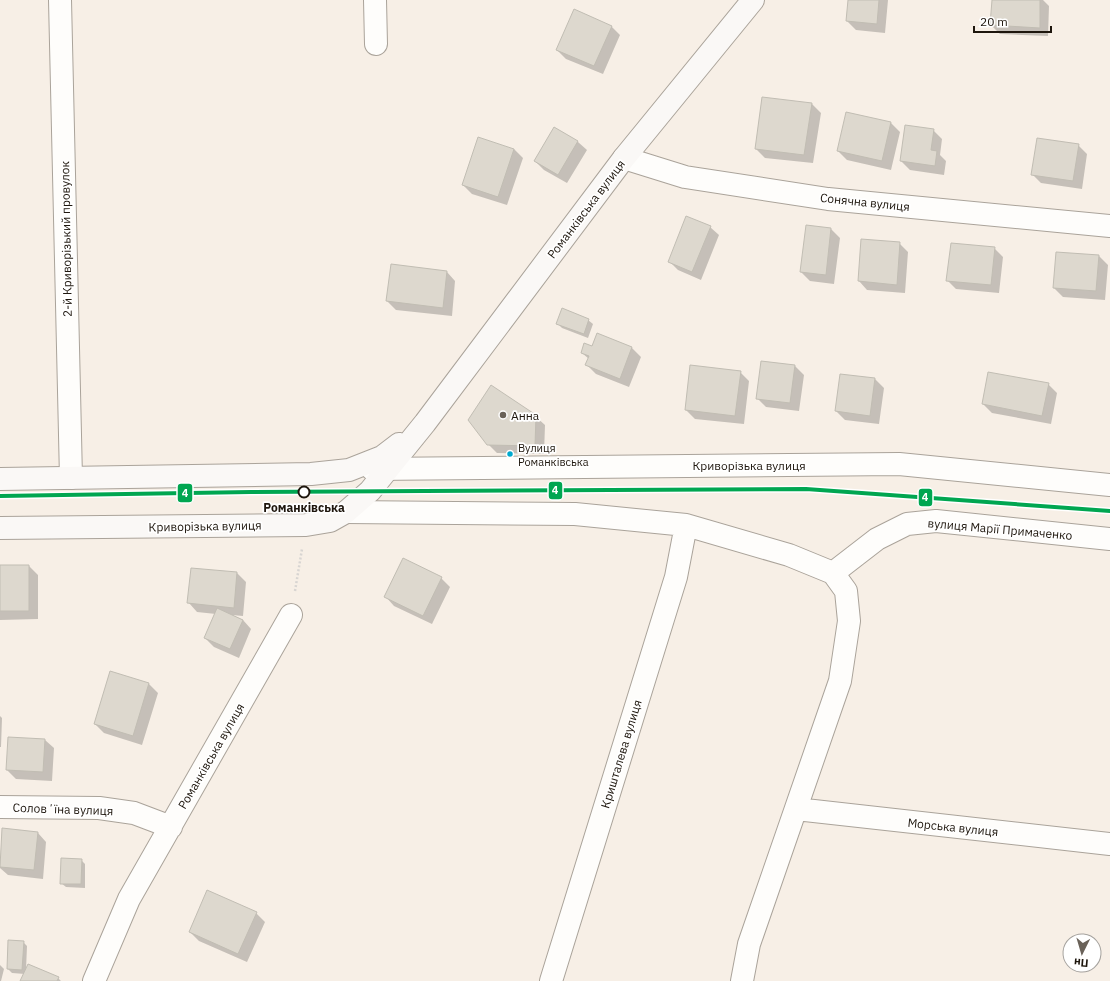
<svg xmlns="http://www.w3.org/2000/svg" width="1110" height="981" viewBox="0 0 1110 981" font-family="'IBM Plex Sans',sans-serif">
<rect width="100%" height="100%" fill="#f7efe6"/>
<path fill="#0003" d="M 849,0 L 888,0 L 885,33 L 856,30 L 847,21 Z
M 993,0 L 1043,0 L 1049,6 L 1048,36 L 1000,34 L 991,25 Z
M 611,26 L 620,35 L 603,74 L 566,59 L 557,50 Z
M 762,98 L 812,104 L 821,113 L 813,163 L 765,158 L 756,149 Z
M 847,113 L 891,123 L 900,132 L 891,170 L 847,160 L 838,151 Z
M 555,128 L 578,142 L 587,150 L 567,183 L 544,170 L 535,161 Z
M 933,130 L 942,139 L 940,155 L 946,161 L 944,175 L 910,170 L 901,161 Z
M 1078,145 L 1087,154 L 1082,189 L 1041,183 L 1032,174 Z
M 514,149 L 523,158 L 507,205 L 472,194 L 463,185 Z
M 710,227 L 719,235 L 701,280 L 678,270 L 669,261 Z
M 831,229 L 840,238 L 834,284 L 810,281 L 801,272 Z
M 899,243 L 908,252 L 905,293 L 867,290 L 859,281 Z
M 994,248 L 1003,257 L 999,293 L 956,289 L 947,280 Z
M 1099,256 L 1108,265 L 1105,300 L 1063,297 L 1054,288 Z
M 447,272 L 455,281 L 452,316 L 396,310 L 387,301 Z
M 588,320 L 593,324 L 588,338 L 562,328 L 558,324 Z
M 597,334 L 632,348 L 641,357 L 629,387 L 596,374 L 587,365 L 589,359 L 582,353 L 592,347 Z
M 795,366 L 804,375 L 799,411 L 766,407 L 757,398 Z
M 740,372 L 749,381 L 744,424 L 695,419 L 686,410 Z
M 875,379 L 884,388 L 879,424 L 845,420 L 836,411 Z
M 1048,384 L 1057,393 L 1051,424 L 992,413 L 983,404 Z
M 535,416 L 545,425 L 544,454 L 497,453 L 488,444 Z
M 0,566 L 29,566 L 38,575 L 38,619 L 0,620 Z
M 237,573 L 246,582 L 243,616 L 232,615 L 243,620 L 251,629 L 239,658 L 214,647 L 205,638 L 216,614 L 197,612 L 189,603 Z
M 441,578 L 450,587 L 432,624 L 394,606 L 386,597 Z
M 110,672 L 149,684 L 158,693 L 142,745 L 104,733 L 95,724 Z
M 0,716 L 2,718 L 1,747 L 0,747 Z
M 45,740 L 54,748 L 52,781 L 16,779 L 7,770 Z
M 3,829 L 38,833 L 46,842 L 43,879 L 8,875 L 0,868 Z
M 81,860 L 85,864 L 85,888 L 66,887 L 61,883 Z
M 256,913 L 265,922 L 247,962 L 199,941 L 190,932 Z
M 23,942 L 27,946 L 26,970 L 58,978 L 61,981 L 22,981 L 25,974 L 12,973 L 8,969 Z
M 0,965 L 4,969 L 1,981 L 0,981 Z"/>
<path fill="#ddd8ce" stroke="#c1bdb3" d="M 848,0 L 879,0 L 877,24 L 846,21 Z
M 992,0 L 1040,0 L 1040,28 L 990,25 Z
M 574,9 L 612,26 L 594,66 L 556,50 Z
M 762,97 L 812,103 L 804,155 L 755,149 Z
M 846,112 L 891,122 L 882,161 L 837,151 Z
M 905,125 L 934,129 L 931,150 L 937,151 L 935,166 L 900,161 Z
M 554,127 L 578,141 L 558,175 L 534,161 Z
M 478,137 L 514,149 L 498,197 L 462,185 Z
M 1037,138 L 1079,144 L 1073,181 L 1031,175 Z
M 686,216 L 711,226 L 692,272 L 668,262 Z
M 806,225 L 831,228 L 826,275 L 800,272 Z
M 861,239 L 900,242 L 897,285 L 858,281 Z
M 951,243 L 995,247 L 991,285 L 946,281 Z
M 1056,252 L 1099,255 L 1096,291 L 1053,288 Z
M 391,264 L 447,271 L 443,308 L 386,301 Z
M 562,308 L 589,319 L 584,334 L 556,324 Z
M 597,333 L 632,347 L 620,379 L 585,365 L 589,356 L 581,353 L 584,343 L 592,346 Z
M 761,361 L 795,365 L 790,403 L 756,399 Z
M 690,365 L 741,371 L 735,416 L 685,410 Z
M 988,372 L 1049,383 L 1042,416 L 982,404 Z
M 840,374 L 875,378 L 870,416 L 835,411 Z
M 491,385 L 536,415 L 535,446 L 487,445 L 468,420 Z
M 403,558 L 442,577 L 423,616 L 384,597 Z
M 0,565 L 29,565 L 29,611 L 0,611 Z
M 191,568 L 237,572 L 234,608 L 187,603 Z
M 217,608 L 243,620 L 230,649 L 204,638 Z
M 110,671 L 149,683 L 133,736 L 94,724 Z
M 8,737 L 45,739 L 43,772 L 6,770 Z
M 2,828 L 38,832 L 34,870 L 0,867 Z
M 61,858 L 82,859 L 81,884 L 60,884 Z
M 207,890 L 257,912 L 238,954 L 189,932 Z
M 8,940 L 24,941 L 22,970 L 7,969 Z
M 28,964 L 59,977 L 57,981 L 20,981 Z"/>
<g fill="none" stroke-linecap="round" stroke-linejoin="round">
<defs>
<path id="minor" d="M 60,0 L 71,478
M 375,0 L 376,44
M 624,158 L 685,177 L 828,199 L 1110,226
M 346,512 L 575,514 L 686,525 L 789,555 L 833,573
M 833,573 L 877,539 L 907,524 L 936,521 L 1110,539
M 0,807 L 99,808 L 134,813 L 171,827
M 796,809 L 1110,844
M 94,981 L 129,899 L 291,615
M 551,981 L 676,577 L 686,525
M 742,981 L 749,944 L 840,681 L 849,621 L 846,591 L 833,573"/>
<path id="tertiary" d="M 372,469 L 899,464 L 1110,485"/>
<path id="secondary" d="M 0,479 L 311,474 L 349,470 L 382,457 L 399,444
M 0,528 L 306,525 L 330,521 L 346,512 L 370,491 L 425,423 L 624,158 L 753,0"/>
</defs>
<use href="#minor" stroke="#aaa39a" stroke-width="24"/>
<use href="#tertiary" stroke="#aaa39a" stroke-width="24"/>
<use href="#secondary" stroke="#aaa39a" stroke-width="24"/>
<path stroke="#d8d5d2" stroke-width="2.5" stroke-dasharray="2 2" stroke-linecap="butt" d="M 295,591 L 302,549"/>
<use href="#minor" stroke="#fefdfb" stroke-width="22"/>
<use href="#tertiary" stroke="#fefdfb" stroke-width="22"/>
<use href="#secondary" stroke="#faf8f6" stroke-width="22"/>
<defs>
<path id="tram-1" d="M 0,496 L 251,492 L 806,489 L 1110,511"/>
</defs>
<use href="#tram-1" stroke="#fff" stroke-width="7"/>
<use href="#tram-1" stroke="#00a651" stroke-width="4"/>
</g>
<circle fill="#6a6259" stroke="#fff" stroke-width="1.5" cx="503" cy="415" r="4"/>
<circle fill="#00a9ce" stroke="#fff" stroke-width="1.5" cx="510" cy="454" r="3.5"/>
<circle fill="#fff" stroke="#1e160d" stroke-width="2" cx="304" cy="492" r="5.5"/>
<g text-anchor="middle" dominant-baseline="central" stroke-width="3.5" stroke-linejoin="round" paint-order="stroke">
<g font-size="11" fill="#1e160d" stroke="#fff" text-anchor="start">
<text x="518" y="448">Вулиця<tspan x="518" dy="14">Романківська</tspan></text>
</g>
<g font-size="12" fill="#1e160d" stroke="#fff">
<text transform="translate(865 202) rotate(6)">Сонячна вулиця</text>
<text transform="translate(586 209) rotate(-53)">Романківська вулиця</text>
<text transform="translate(66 239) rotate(-91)">2-й Криворізький провулок</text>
<text x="749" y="465">Криворізька вулиця</text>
<text transform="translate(205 526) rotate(-1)">Криворізька вулиця</text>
<text transform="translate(1000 529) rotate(5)">вулиця Марії Примаченко</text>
<text transform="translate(621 754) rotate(-73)">Кришталева вулиця</text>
<text transform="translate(211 756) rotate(-60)">Романківська вулиця</text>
<text transform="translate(63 809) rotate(2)">Соловʼїна вулиця</text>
<text transform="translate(953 827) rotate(6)">Морська вулиця</text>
</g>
<g font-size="12" fill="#1e160d" stroke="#fff" text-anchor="start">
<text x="511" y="415">Анна</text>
</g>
<g font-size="12" font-weight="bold" fill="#1e160d" stroke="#fff">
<text x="304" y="507">Романківська</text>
</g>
</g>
<g stroke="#fff" stroke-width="1.5">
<rect x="548" y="481" width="15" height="19" rx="4" fill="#00a651"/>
<rect x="177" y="483" width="16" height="20" rx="4" fill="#00a651"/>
<rect x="918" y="488" width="15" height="19" rx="4" fill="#00a651"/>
</g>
<g font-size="11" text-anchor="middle" font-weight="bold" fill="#fff">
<text x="555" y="494">4</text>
<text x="185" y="497">4</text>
<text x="925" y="501">4</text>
</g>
<g transform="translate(1082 953) rotate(185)"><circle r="19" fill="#ffffff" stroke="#a5a29e"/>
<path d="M0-3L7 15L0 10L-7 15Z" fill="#6a6259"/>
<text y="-6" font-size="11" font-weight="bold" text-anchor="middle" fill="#1e160d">Пн</text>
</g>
<path d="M974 26v6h77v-6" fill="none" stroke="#1e160d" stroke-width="2"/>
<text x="980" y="26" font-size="12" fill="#1e160d" stroke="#ffffff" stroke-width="3" paint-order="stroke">20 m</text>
</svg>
